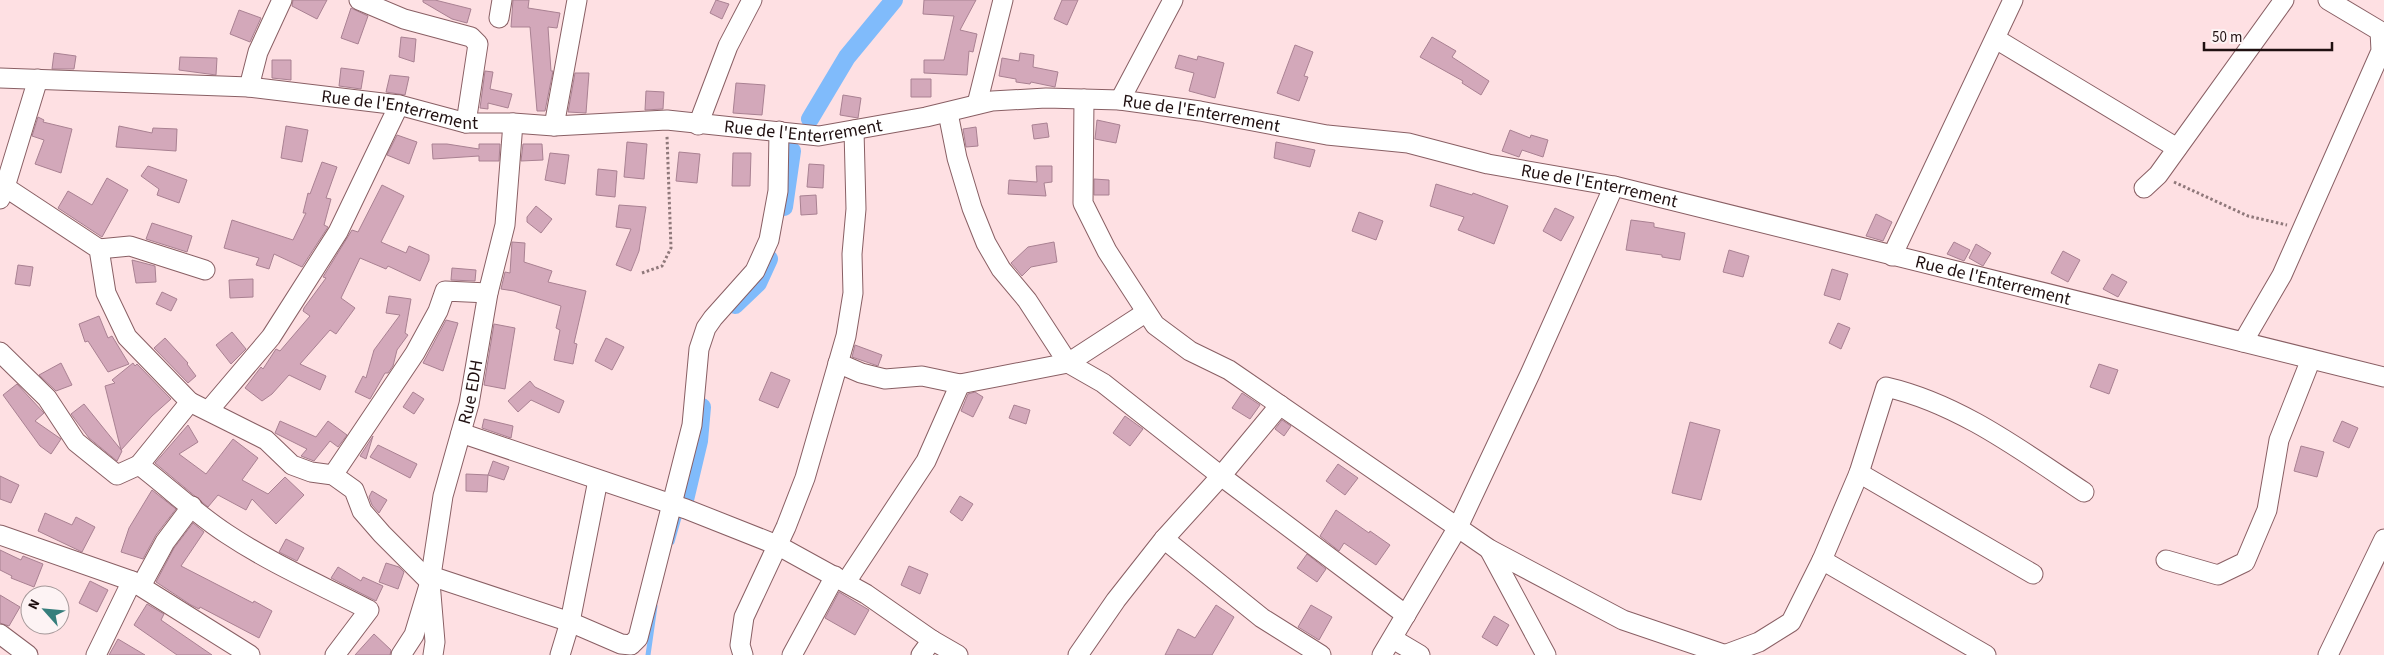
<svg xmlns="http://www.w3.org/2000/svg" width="2384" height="655" viewBox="0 0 2384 655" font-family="'Source Sans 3',sans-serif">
<rect width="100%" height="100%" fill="#fee0e3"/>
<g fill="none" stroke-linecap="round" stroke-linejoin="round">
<path stroke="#80bbfb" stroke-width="5" d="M 672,542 L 680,514
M 648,655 L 655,606"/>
<path stroke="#80bbfb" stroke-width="18" d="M 810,119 L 847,57 L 894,0
M 784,207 L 792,151
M 735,305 L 758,283 L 769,259
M 685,500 L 699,441 L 702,407"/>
</g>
<path fill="#d3a8ba" stroke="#a98192" d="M 293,0 L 327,0 L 317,19 L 292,6 Z
M 423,0 L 435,0 L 471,9 L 467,23 L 452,19 L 423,2 Z
M 513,0 L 529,0 L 528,8 L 560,13 L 557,28 L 548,27 L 551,71 L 553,71 L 545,111 L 537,111 L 530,27 L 511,27 Z
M 716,0 L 729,4 L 722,19 L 710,13 Z
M 924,0 L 976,0 L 960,30 L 977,34 L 973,52 L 969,51 L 967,75 L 924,73 L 924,60 L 944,60 L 954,16 L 923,14 Z
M 1062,0 L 1078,0 L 1067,25 L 1054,19 Z
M 351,8 L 368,16 L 358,44 L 341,38 Z
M 239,10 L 261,18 L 250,42 L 230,34 Z
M 401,37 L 416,39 L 414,62 L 399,57 Z
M 1432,37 L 1456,51 L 1452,57 L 1489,81 L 1481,95 L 1462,83 L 1463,81 L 1420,57 Z
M 1295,45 L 1313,52 L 1304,76 L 1308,77 L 1299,101 L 1277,93 Z
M 54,53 L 76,56 L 74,69 L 52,69 Z
M 1020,53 L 1034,55 L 1033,67 L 1058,72 L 1055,87 L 1031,82 L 1030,84 L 1016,82 L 1016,79 L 999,76 L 1002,58 L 1019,61 Z
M 1179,55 L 1197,60 L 1198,56 L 1224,63 L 1215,98 L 1189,91 L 1194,73 L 1175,68 Z
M 180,57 L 217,58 L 216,75 L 179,70 Z
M 272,60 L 291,60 L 291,80 L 272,78 Z
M 341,68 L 364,71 L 361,89 L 339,86 Z
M 485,71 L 493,72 L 490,89 L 512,94 L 508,108 L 488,103 L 488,109 L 480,108 Z
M 575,73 L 589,73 L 586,113 L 568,112 Z
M 390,75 L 409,77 L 405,95 L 386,92 Z
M 911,79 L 931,79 L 931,97 L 911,97 Z
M 736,83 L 765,85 L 762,115 L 733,113 Z
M 646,91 L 664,92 L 663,109 L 645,110 Z
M 843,95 L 861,98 L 858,118 L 840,115 Z
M 38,117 L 44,120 L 43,122 L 72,129 L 61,173 L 35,164 L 44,140 L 32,136 Z
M 1097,120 L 1120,125 L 1116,143 L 1095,139 Z
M 1047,123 L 1049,137 L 1034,139 L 1032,125 Z
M 119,126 L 152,133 L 153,128 L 177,129 L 176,151 L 116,147 Z
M 286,126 L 308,130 L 302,162 L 281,158 Z
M 976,127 L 978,146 L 966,147 L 963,129 Z
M 1510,130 L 1530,138 L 1531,135 L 1548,140 L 1543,157 L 1522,150 L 1519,157 L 1502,151 Z
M 397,135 L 417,142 L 409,164 L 387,155 Z
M 627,142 L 647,144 L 644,179 L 624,177 Z
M 1276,142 L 1315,150 L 1310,167 L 1274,158 Z
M 432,144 L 447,144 L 479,149 L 479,144 L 500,144 L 499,161 L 479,161 L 479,156 L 433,159 Z
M 523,144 L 542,144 L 543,160 L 521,161 Z
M 679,152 L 700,154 L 697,183 L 676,181 Z
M 550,153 L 569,155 L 565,184 L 545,180 Z
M 733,153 L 751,153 L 750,186 L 732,186 Z
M 322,162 L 337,167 L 326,198 L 331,199 L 324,225 L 328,227 L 302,267 L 274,254 L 269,269 L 256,265 L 259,258 L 224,248 L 232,220 L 293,240 L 306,213 L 303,213 L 308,193 L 310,194 Z
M 809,164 L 824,165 L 823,188 L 807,187 Z
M 148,166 L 187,180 L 179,203 L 157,195 L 159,189 L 141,176 Z
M 1036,166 L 1052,166 L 1052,182 L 1044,183 L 1046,196 L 1008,194 L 1009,180 L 1037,182 Z
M 598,169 L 617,171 L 615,197 L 596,195 Z
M 107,178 L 128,190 L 102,237 L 58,208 L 68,191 L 92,205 Z
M 1094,179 L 1109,180 L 1109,195 L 1094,195 Z
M 1436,184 L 1472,195 L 1473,193 L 1508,206 L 1494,244 L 1458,230 L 1464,217 L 1430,206 Z
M 382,185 L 404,196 L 381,242 L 406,253 L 409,246 L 429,255 L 429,260 L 420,281 L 388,266 L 386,269 L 360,258 L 341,298 L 355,308 L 336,334 L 330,330 L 300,364 L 326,376 L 320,390 L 289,375 L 272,394 L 262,401 L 245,388 L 261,367 L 263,369 L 276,349 L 280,351 L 310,316 L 303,311 L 304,308 L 326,278 L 323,277 L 352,230 L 358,232 Z
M 816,195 L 817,214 L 801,215 L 800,196 Z
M 619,205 L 646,207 L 639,251 L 631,271 L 616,265 L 631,229 L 616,227 Z
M 536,206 L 552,219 L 541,233 L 527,222 L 527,217 Z
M 1555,208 L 1574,217 L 1561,241 L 1543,231 Z
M 1359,212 L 1383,221 L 1376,240 L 1352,231 Z
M 1876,214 L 1892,222 L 1883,241 L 1866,236 Z
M 1631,220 L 1654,223 L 1654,227 L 1685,233 L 1680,260 L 1662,257 L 1662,255 L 1626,250 Z
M 152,223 L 192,236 L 187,252 L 146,239 Z
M 512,242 L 525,243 L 524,262 L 552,271 L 548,282 L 586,291 L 574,343 L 577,344 L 573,364 L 554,360 L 560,330 L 556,328 L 561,306 L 514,291 L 501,289 L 505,272 L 510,273 Z
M 1054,242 L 1057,262 L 1031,267 L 1022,276 L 1011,263 L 1028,247 Z
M 1954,242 L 1970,250 L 1964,261 L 1947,254 Z
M 1976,244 L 1991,253 L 1983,266 L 1969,258 Z
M 1729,250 L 1749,256 L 1743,277 L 1723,272 Z
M 2063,251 L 2080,260 L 2068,282 L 2051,273 Z
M 132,260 L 155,266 L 156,282 L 136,283 Z
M 18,265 L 33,267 L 30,286 L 15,284 Z
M 452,268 L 476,270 L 475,281 L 451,280 Z
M 1832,269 L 1848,274 L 1840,300 L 1824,295 Z
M 2112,274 L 2127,282 L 2118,297 L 2103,289 Z
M 253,279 L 253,297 L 230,298 L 229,280 Z
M 162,292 L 177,299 L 171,311 L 156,304 Z
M 389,296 L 411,299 L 405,333 L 408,335 L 397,350 L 393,366 L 388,373 L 385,373 L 370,399 L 355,392 L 363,376 L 366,378 L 374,350 L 400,315 L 386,313 Z
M 99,316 L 108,338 L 112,336 L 129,364 L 108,372 L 88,341 L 85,342 L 79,324 Z
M 446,320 L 458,323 L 443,371 L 423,363 Z
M 1838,323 L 1850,328 L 1841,349 L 1829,343 Z
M 494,324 L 515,328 L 505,389 L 484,385 Z
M 232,332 L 246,349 L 231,364 L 216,345 Z
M 165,338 L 188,363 L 187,364 L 196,376 L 188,383 L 154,348 Z
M 606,338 L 624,347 L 612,370 L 595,361 Z
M 855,345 L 882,355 L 878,366 L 852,357 Z
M 61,363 L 72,385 L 56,391 L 39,375 Z
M 133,363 L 135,366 L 137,364 L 171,399 L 152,416 L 121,450 L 105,386 L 115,383 L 112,380 Z
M 2099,364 L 2118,370 L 2109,394 L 2090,387 Z
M 771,372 L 790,380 L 778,408 L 759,400 Z
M 530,381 L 535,387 L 564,401 L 559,413 L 531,400 L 518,412 L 508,401 Z
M 17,384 L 44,413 L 35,421 L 61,439 L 51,454 L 40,446 L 3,395 Z
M 413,392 L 424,399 L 414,414 L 403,407 Z
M 975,392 L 983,397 L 973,417 L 961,411 L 968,394 Z
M 1242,393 L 1260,405 L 1250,419 L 1232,408 Z
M 84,404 L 122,451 L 117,461 L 89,438 L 71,414 Z
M 1014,405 L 1030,410 L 1026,424 L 1009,418 Z
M 1125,416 L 1143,429 L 1130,446 L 1113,433 Z
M 484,419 L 513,426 L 511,438 L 482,428 Z
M 1282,420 L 1291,426 L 1284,436 L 1275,429 Z
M 280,421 L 316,437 L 328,421 L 347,435 L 338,447 L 330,441 L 314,461 L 301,456 L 307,449 L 275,433 Z
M 2342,421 L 2358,428 L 2349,448 L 2333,441 Z
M 1690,422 L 1720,430 L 1701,500 L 1672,493 Z
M 188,425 L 198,442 L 179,454 L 206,474 L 233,439 L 258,458 L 242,480 L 268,494 L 285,477 L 304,495 L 276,524 L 252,499 L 246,510 L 218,495 L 208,507 L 155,463 Z
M 373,436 L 366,459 L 360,456 Z
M 378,445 L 417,464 L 410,478 L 370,457 Z
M 2301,446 L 2324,452 L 2317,477 L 2294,471 Z
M 493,461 L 509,467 L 504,480 L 488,475 Z
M 1338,464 L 1358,478 L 1345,495 L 1326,481 Z
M 466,474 L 488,475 L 487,492 L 466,491 Z
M 0,476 L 19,485 L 11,503 L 0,499 Z
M 152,490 L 176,509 L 156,535 L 143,559 L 121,552 L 129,528 Z
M 372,491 L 387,500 L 379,513 L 372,505 L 369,497 Z
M 960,496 L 973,504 L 962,521 L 950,512 Z
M 1336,510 L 1369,533 L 1370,531 L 1390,545 L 1376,565 L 1344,543 L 1339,551 L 1320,536 Z
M 45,513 L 72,525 L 76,517 L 95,527 L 82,552 L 38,531 Z
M 193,523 L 204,532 L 181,566 L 253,603 L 254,601 L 272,611 L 259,638 L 200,607 L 199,609 L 191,605 L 156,582 L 174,548 Z
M 286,539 L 304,548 L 297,561 L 279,552 Z
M 0,550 L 21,560 L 23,556 L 43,564 L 34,587 L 11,578 L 12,576 L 0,570 Z
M 1307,554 L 1326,569 L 1317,582 L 1297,568 Z
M 386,563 L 399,567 L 404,572 L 398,589 L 379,582 Z
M 909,566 L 928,574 L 920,594 L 901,585 Z
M 338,567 L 361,581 L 363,577 L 383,586 L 376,601 L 331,578 Z
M 90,581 L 108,590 L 97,612 L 79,603 Z
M 839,592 L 869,610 L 855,635 L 825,618 Z
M 0,595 L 20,607 L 9,626 L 0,623 Z
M 147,604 L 164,614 L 161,620 L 212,655 L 177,655 L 134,625 Z
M 1216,605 L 1234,617 L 1212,655 L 1165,655 L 1178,629 L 1195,638 Z
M 1311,605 L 1332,617 L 1319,640 L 1298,627 Z
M 1494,616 L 1509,625 L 1497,646 L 1482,637 Z
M 374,634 L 391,650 L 390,655 L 355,655 Z
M 118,639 L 145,655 L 109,655 Z"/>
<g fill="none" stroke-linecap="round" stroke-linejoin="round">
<defs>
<g id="minor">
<path d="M 359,0 L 404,19 L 471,37 L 478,44 L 466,123"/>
<path d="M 499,18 L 502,0"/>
<path d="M 1996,39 L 2177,148"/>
<path id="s1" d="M 0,78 L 249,87 L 399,105 L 466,123 L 513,123 L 554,126 L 667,120 L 819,136 L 926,117 L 992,101 L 1046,98 L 1120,100 L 1200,111 L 1327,135 L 1408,143 L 1488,164 L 1614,186 L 2384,377"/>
<path d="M 249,87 L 258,52 L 282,0"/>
<path d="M 1084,99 L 1083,203 L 1107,251 L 1155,325 L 1190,351 L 1229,370 L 1489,549 L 1623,620 L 1726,655"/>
<path d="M 1120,100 L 1173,0"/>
<path d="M 977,104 L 1003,0"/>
<path d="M 948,113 L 957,158 L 972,208 L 986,243 L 1001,269 L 1027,300 L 1068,363 L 1103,383 L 1221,476 L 1406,615"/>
<path d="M 698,125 L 728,46 L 752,0"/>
<path d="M 554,126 L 577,0"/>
<path d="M 5,187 L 38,79"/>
<path d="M 2144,188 L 2158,175 L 2284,0"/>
<path d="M 0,199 L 5,187 L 99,249 L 106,293 L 127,337 L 190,402 L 266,440 L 292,465 L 311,472 L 333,475 L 354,490 L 362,511 L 382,534 L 430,582 L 435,642 L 433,655"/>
<path d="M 99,249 L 130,246 L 205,270"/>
<path d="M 1892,256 L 2013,0"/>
<path d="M 2243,342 L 2282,275 L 2381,51 L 2380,31 L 2328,0"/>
<path d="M 0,352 L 47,398 L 76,442 L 117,475 L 139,465 C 168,487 196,514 227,534 C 272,564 321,585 369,610 L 335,655"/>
<path d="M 838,363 L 861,373 L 885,379 L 922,376 L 960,384 L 1068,363 L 1145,313"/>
<path d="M 209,410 L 271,337 L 338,232 L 399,105"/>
<path d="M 461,433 L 686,509 L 777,545 L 866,594 L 932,640 L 958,655"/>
<path d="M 139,465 L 190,402"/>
<path d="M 1859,473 L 2033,574"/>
<path d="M 333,475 L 415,353 L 438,311 L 445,291 L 488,293"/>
<path d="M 0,535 L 132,581 L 250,655"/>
<path d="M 1164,539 L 1262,618 L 1321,655"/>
<path d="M 1489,549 L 1546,655"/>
<path d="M 1822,560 L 1986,655"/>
<path d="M 2166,560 L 2218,575 L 2245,562 L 2267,510 L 2279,440 L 2311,359"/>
<path d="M 431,576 L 570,622 L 621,644 L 631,645 L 638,638 L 692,425 L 699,349 L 706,328 L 713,318 L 755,271 L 769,240 L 778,191 L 779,131"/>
<path d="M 846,582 L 926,461 L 960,384"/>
<path d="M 141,586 L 165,542 L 192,506"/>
<path d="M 0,634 L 28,655"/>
<path d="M 1393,639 L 1420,655"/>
<path d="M 96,655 L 132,581"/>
<path id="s2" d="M 401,655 L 414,635 L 430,582 L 443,496 L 469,404 L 488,293 L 505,225 L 513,123"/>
<path d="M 560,655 L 570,622 L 598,480"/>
<path d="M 743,655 L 740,645 L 744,617 L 786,527 L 805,478 L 846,336 L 853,293 L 852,254 L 856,209 L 854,130"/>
<path d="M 792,655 L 835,576"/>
<path d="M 921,655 L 932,640"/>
<path d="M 1078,655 L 1116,600 L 1164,539 L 1221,476 L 1280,405"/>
<path d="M 1382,655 L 1458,527 L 1530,374 L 1614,186"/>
<path d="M 1724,655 L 1759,642 L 1791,622 L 1822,560 L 1859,473 L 1886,387 C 1960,404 2022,451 2084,492"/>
<path d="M 2328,655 L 2384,539"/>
</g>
</defs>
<use href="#minor" stroke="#895f64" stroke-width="21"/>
<path stroke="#8f787a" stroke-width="3" stroke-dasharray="2.5 2.5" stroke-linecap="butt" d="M 2174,182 L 2248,216 L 2287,225
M 642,273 L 662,266 L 671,248 L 667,136"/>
<use href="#minor" stroke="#fff" stroke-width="19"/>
</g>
<g text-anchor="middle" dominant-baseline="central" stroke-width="4" stroke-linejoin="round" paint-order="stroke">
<g font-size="18" fill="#201011" stroke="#fdf3f4">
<text stroke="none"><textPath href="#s1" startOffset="402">Rue de l'Enterrement</textPath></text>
<text stroke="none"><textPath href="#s1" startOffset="1211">Rue de l'Enterrement</textPath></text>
<text stroke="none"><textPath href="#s1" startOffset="808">Rue de l'Enterrement</textPath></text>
<text stroke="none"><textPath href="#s1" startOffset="1616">Rue de l'Enterrement</textPath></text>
<text stroke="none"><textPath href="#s1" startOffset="2021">Rue de l'Enterrement</textPath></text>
<text stroke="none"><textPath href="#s2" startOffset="274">Rue EDH</textPath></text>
</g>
</g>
<g transform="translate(45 610) rotate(297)"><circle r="24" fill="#fdf3f4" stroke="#a59899"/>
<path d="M0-4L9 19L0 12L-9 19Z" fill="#367e7c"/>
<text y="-8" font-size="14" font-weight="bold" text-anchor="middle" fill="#201011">N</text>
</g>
<path d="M2204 42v8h128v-8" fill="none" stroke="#201011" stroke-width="2.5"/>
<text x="2212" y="42" font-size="15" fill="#201011" stroke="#fdf3f4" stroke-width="4" paint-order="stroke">50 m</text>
</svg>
